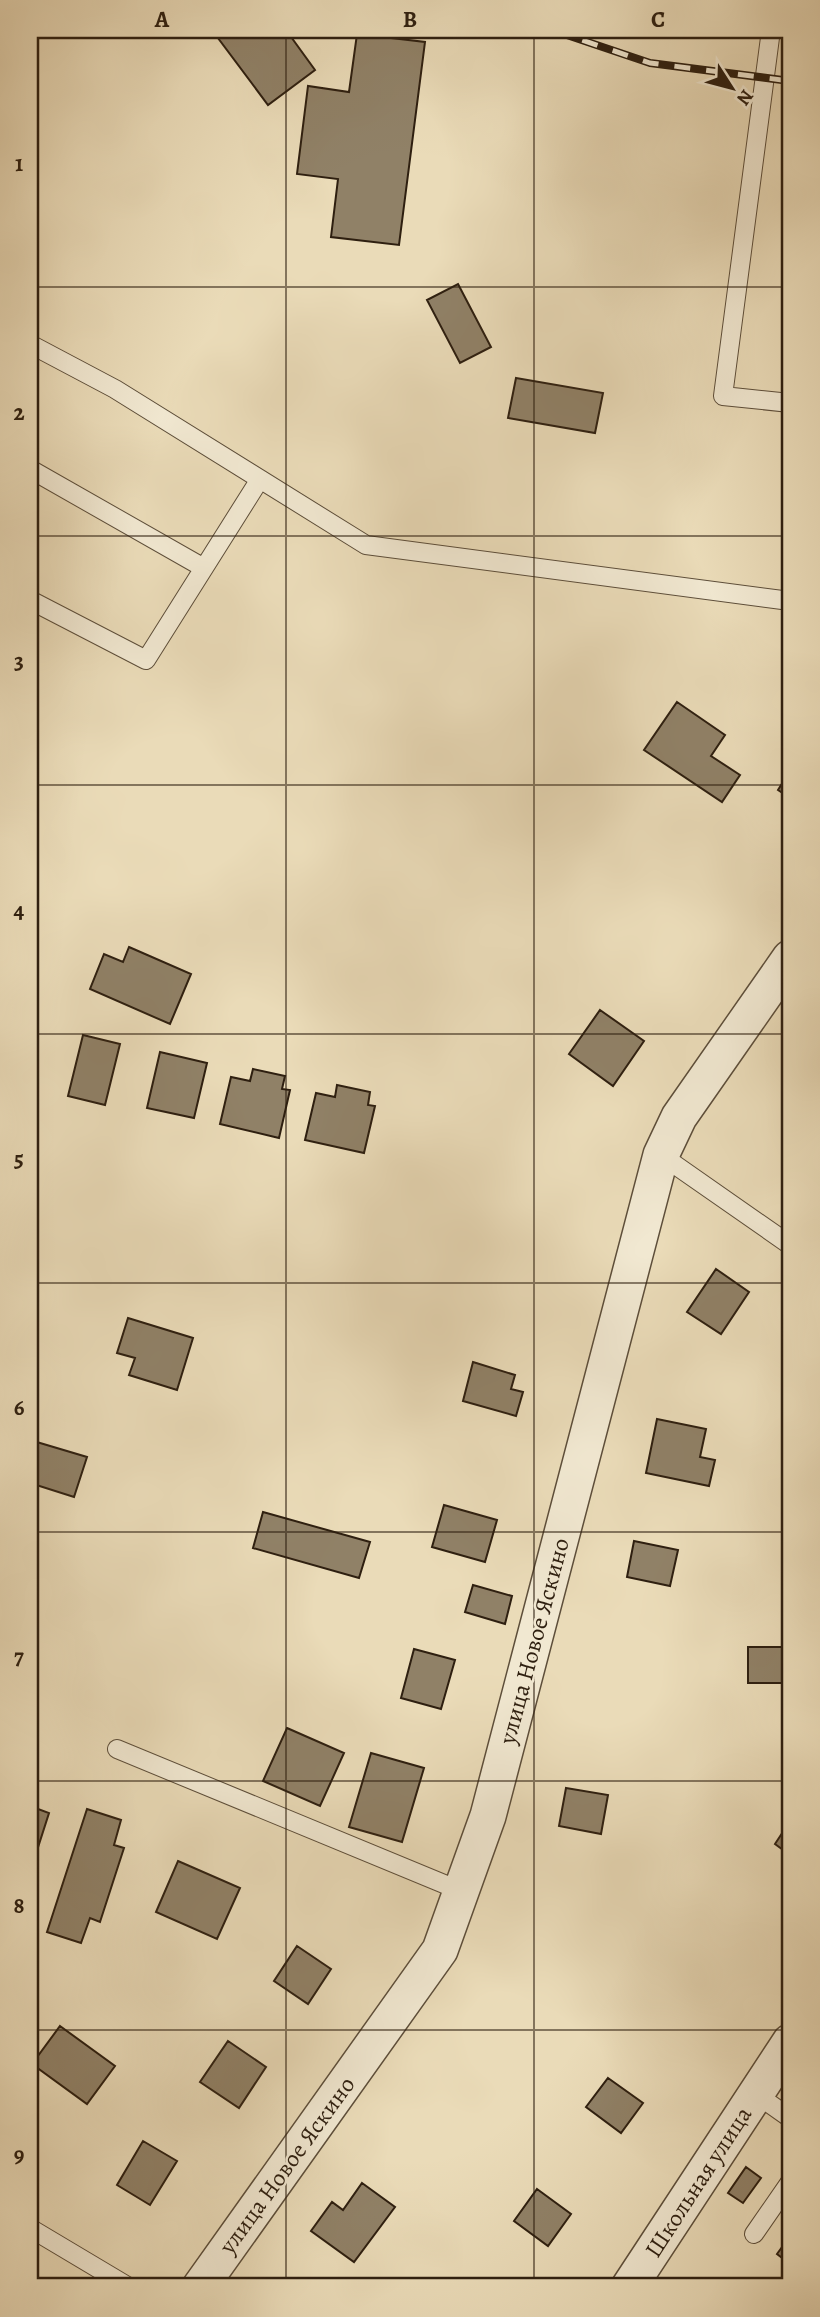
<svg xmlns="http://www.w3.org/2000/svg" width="820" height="2317" viewBox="0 0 820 2317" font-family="Alegreya,serif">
<rect width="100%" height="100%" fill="#eadbb8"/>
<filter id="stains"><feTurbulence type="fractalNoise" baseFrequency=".00286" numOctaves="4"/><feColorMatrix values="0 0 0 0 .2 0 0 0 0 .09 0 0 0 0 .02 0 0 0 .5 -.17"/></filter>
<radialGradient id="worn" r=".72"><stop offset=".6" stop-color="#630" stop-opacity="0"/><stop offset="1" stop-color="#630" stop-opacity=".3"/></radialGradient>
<path fill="#908167" stroke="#2e1f10" stroke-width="2" d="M 212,30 L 286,30 L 315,70 L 268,105 Z
M 357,34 L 425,42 L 399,245 L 331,237 L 338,179 L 297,174 L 308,86 L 349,92 Z
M 458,284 L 491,347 L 460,363 L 427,300 Z
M 516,378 L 603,393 L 595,433 L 508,418 Z
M 677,702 L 725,735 L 711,756 L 740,775 L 722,802 L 644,750 Z
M 790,771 L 790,798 L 778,790 Z
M 129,947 L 191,974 L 170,1024 L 90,989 L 104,954 L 123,962 Z
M 600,1010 L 644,1041 L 613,1086 L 569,1054 Z
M 83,1035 L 120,1044 L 105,1105 L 68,1096 Z
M 160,1052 L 207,1063 L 194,1118 L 147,1108 Z
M 253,1069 L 285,1076 L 282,1089 L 290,1090 L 279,1138 L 220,1124 L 231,1077 L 250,1081 Z
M 337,1085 L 370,1092 L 368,1105 L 375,1106 L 364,1153 L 305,1140 L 316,1093 L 335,1097 Z
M 716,1269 L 749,1292 L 721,1334 L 687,1312 Z
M 128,1318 L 193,1338 L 177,1390 L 129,1375 L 135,1358 L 117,1353 Z
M 473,1362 L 515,1375 L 511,1389 L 523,1392 L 516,1416 L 463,1401 Z
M 657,1419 L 706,1429 L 700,1457 L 715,1460 L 709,1486 L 646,1473 Z
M 30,1440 L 87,1457 L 74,1497 L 30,1483 Z
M 444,1505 L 497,1520 L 485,1562 L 432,1547 Z
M 263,1512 L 370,1542 L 359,1578 L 253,1548 Z
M 634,1541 L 678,1550 L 670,1586 L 627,1577 Z
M 473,1585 L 512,1596 L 505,1624 L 465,1612 Z
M 748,1647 L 790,1647 L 790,1683 L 748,1683 Z
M 414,1649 L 455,1660 L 441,1709 L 401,1698 Z
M 287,1728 L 344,1753 L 320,1806 L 263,1781 Z
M 371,1753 L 424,1768 L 402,1842 L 349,1827 Z
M 566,1788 L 608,1795 L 601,1834 L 559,1826 Z
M 30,1806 L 49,1813 L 32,1866 L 30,1865 Z
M 87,1809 L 121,1820 L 114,1845 L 124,1848 L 100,1922 L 90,1918 L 81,1943 L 47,1932 Z
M 790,1821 L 790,1855 L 775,1844 Z
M 178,1861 L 240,1888 L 217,1939 L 156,1912 Z
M 297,1946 L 331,1969 L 308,2004 L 274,1981 Z
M 60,2026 L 115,2066 L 87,2104 L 32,2064 Z
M 228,2041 L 266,2067 L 239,2108 L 200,2082 Z
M 608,2078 L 643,2103 L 621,2133 L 586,2107 Z
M 143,2141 L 177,2161 L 150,2205 L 117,2185 Z
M 746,2167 L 761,2178 L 743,2203 L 728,2193 Z
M 362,2183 L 395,2207 L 354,2262 L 311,2231 L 332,2202 L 343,2210 Z
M 537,2189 L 571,2214 L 548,2246 L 514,2221 Z
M 790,2236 L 790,2264 L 777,2254 Z"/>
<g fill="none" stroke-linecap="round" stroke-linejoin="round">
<defs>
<path id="lane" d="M 771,30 L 723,396 L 790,403
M 30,344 L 115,389 L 366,545 L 790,601
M 30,469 L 204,568
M 30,600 L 146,660 L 260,479
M 661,1155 L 790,1245
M 117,1749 L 461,1891
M 756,2094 L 790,2118
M 30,2228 L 129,2287
M 754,2234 L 790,2182"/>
<path id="street" d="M 200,2287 L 440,1950 L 488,1816 L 661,1155 L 679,1117 L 790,958
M 629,2287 L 790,2042"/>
</defs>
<use href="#lane" stroke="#5d4e3a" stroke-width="20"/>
<use href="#street" stroke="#5d4e3a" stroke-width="38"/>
<use href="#lane" stroke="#f1e8d1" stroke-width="18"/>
<use href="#street" stroke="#f1e8d1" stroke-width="35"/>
<defs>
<path id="rail" d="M 552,30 L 650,63 L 790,81"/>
</defs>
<use href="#rail" stroke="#2e1f10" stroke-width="8"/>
<use href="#rail" stroke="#f1e8d1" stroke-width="5" stroke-dasharray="16" stroke-linecap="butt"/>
</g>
<path fill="none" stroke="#2e1f10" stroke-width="2" stroke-opacity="0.55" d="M 286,30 L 286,2287M 534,30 L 534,2287M 30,287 L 790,287M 30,536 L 790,536M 30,785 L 790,785M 30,1034 L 790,1034M 30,1283 L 790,1283M 30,1532 L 790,1532M 30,1781 L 790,1781M 30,2030 L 790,2030"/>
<g text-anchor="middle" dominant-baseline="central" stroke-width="5" stroke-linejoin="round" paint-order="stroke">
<g font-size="24" fill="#2e1f10" stroke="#f1e8d1">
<text transform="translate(534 1641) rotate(-75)">улица Новое Яскино</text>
<text transform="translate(287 2165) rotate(-54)">улица Новое Яскино</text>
<text transform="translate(698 2182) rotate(-57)">Школьная улица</text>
</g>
</g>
<rect width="820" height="2317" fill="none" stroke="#eadbb8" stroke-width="77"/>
<g transform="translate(732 88) rotate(126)" stroke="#f1e8d1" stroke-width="5" paint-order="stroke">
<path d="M0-5L12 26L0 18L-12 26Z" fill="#2e1f10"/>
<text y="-10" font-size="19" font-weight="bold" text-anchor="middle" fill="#2e1f10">N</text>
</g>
<rect x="38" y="38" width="744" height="2240" fill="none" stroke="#2e1f10" stroke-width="2.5"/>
<g font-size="23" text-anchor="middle" font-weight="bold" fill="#2e1f10">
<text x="162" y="27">A</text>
<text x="410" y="27">B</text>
<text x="658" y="27">C</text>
<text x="19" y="171">1</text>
<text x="19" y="420">2</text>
<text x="19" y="669">3</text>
<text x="19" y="918">4</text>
<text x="19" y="1166">5</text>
<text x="19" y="1415">6</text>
<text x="19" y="1664">7</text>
<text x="19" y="1913">8</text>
<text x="19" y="2162">9</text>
</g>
<rect width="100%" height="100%" filter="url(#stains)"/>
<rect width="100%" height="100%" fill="url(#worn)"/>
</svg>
